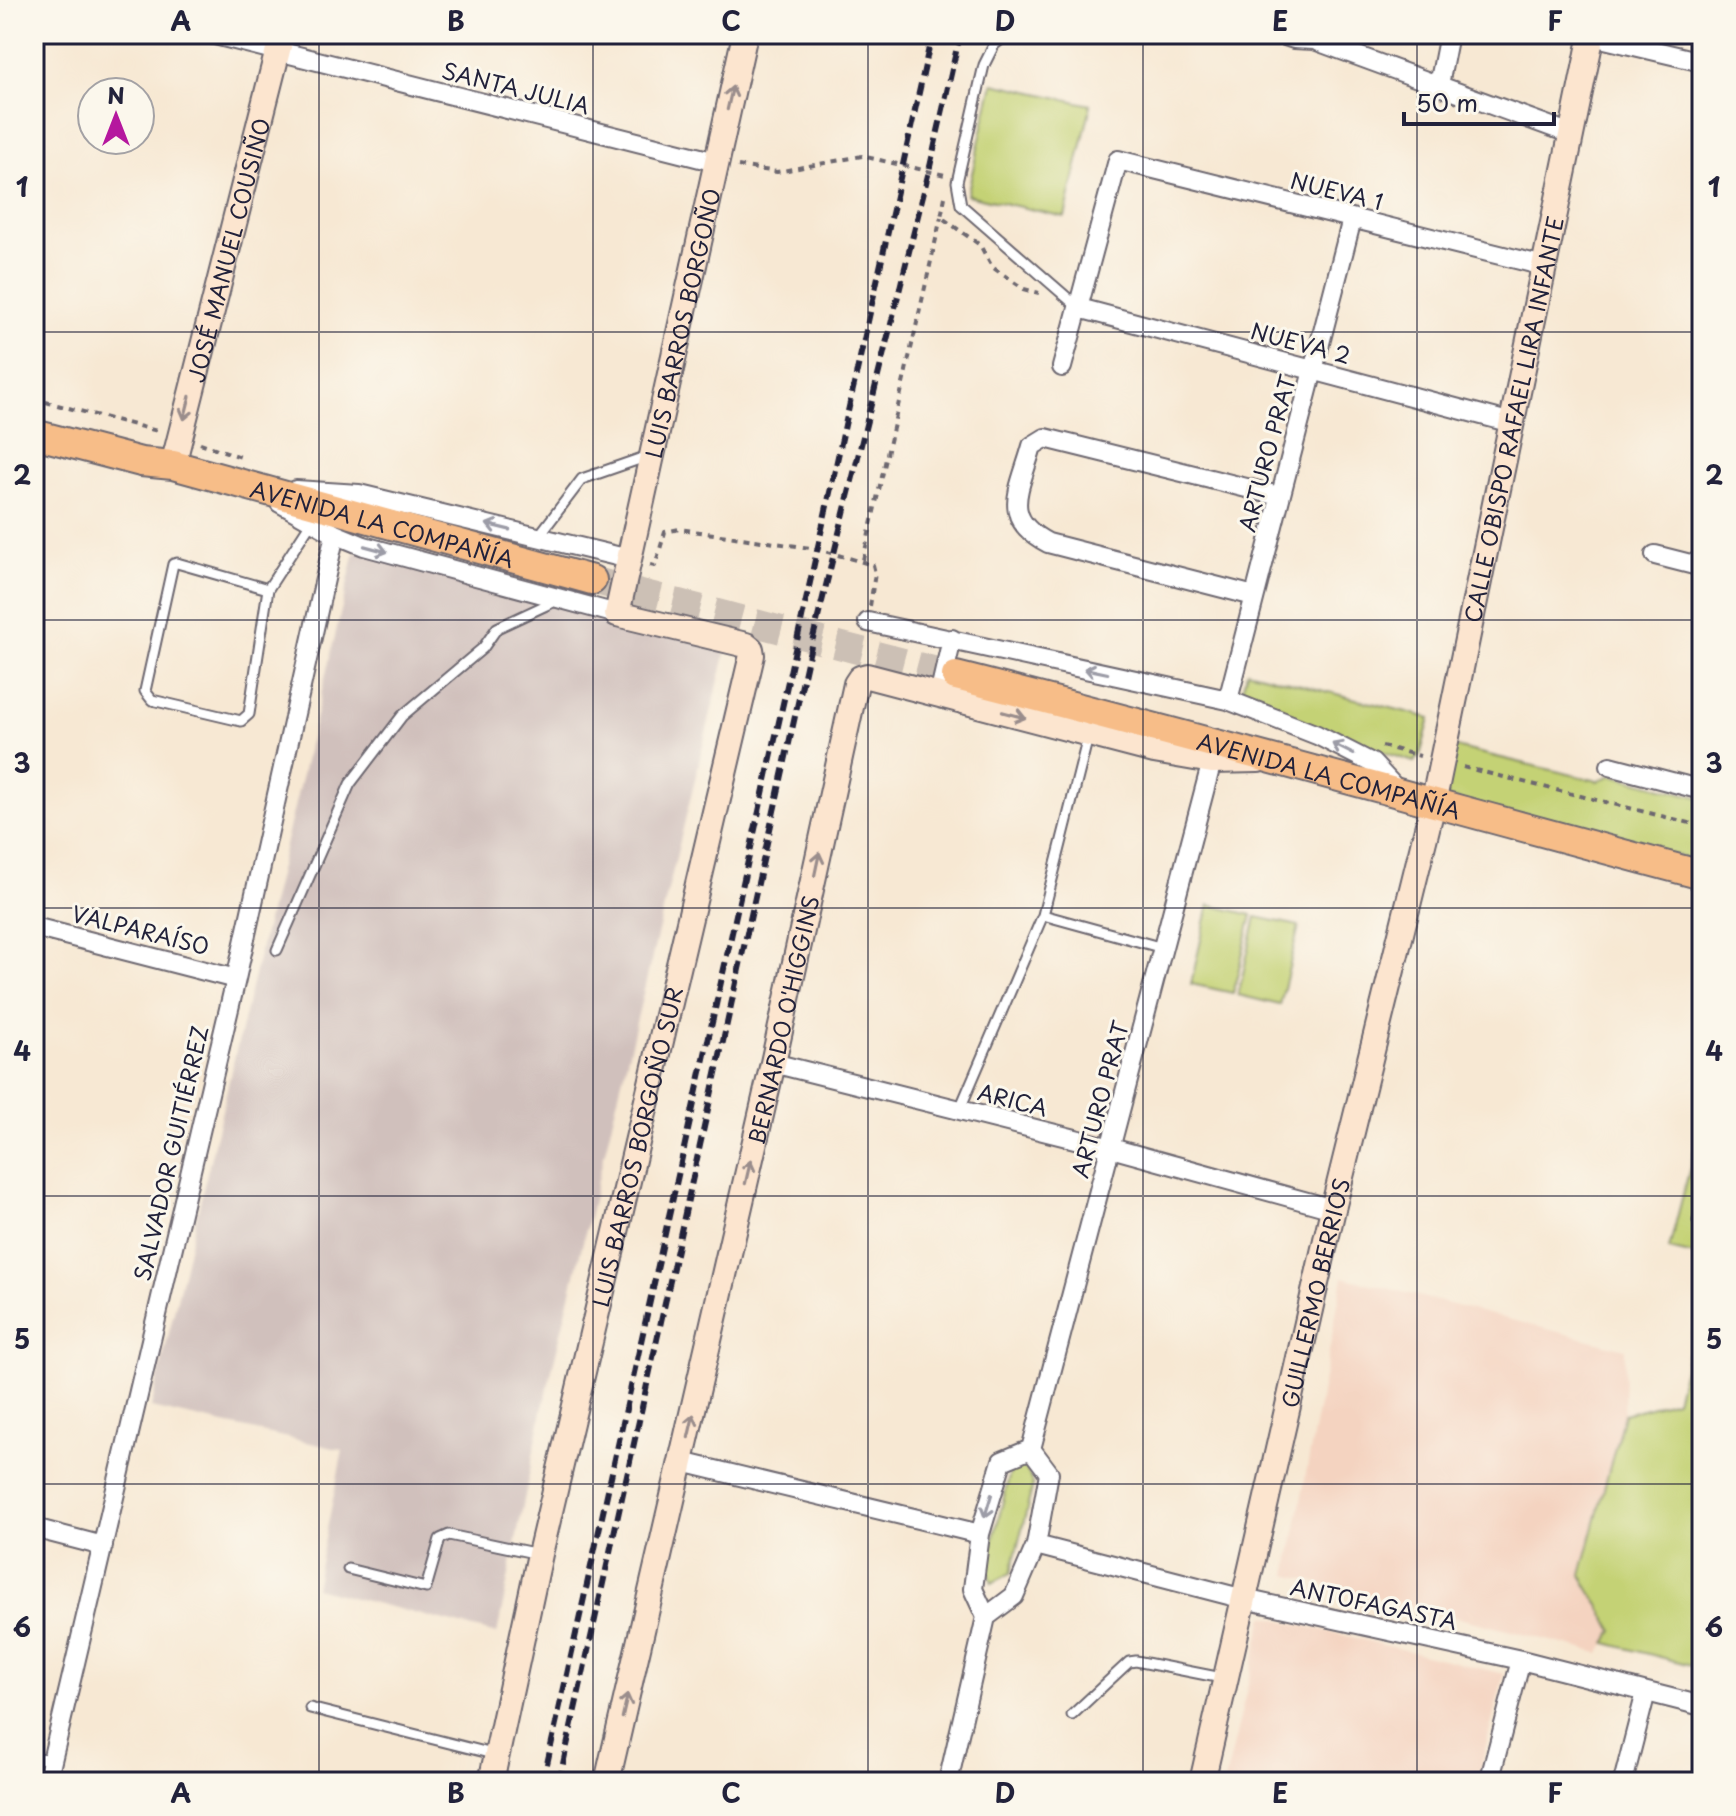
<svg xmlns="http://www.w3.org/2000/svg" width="1736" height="1816" viewBox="0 0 1736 1816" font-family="'Playpen Sans',sans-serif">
<rect width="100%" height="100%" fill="#fbf7ec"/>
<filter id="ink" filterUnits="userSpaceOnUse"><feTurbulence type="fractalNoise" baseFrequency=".0125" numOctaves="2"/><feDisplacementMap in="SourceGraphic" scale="16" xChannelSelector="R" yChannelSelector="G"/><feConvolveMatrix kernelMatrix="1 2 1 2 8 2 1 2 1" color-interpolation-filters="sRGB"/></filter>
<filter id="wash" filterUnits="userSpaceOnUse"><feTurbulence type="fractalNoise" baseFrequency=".006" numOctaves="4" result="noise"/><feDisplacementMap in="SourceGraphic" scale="32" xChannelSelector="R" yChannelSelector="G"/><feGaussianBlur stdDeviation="1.8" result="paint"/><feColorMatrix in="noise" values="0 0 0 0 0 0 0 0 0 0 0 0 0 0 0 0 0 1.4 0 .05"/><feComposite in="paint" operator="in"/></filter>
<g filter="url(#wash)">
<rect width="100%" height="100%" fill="#f7e8d3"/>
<path fill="#f4d3c0" d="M 1343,1277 L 1625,1349 L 1624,1414 L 1581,1575 L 1614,1631 L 1599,1653 L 1287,1575 Z
M 1264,1616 L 1504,1674 L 1477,1782 L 1225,1782 Z"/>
<path fill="#d0c0bc" d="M 355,552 L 560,599 L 720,641 L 725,655 L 542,1411 L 497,1634 L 315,1588 L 343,1450 L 151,1408 Z"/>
<path fill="#c4d274" stroke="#737a58" stroke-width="2" d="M 993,83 L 1091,105 L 1065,217 L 967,195 Z
M 1247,671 L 1430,718 L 1420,756 L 1414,762 L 1322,732 L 1240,697 Z
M 1455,747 L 1598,781 L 1612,775 L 1702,798 L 1702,862 L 1444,797 Z
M 1209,905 L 1252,915 L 1233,993 L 1191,984 Z
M 1256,917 L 1299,926 L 1280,1005 L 1238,995 Z
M 1702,1121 L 1702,1257 L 1669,1249 Z
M 1702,1299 L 1702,1668 L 1606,1643 L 1614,1631 L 1581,1575 L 1624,1414 L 1676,1400 Z
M 1024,1464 L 1033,1484 L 1011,1573 L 992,1583 L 987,1565 L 1010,1473 Z"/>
</g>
<g filter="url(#ink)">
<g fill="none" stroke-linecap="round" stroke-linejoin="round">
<path stroke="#ccc0b5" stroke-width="28" stroke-dasharray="28 14" stroke-linecap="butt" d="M 592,580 L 956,676"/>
<defs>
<path id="lane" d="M 1008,34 L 994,45 L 984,65 L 957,182 L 961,205 L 1079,308
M 538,537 L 582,479 L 648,456
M 268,589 L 177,563 L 173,564 L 145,691 L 152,700 L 241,721 L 249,714 L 268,589 L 312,521
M 1043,915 L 1163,948
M 277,950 L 350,784 L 402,716 L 483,648 L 497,628 L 557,600
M 959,1111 L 1043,915 L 1088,737
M 1698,1221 L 1702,1203
M 348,1569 L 426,1588 L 440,1539 L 449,1535 L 539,1554
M 310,1708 L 493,1754
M 1072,1715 L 1129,1662 L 1136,1661 L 1222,1678
M 34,1758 L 52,1759"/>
<path id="street" d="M 211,34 L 716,162
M 1279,34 L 1294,39 L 1314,40 L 1571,134
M 1592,36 L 1702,62
M 1439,85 L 1449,34
M 1079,308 L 1512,423
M 1062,367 L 1118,160 L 1544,266
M 296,490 L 359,494 L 629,559
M 280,503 L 335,534 L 364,546 L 617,614
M 1655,555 L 1702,567
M 1254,596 L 1048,543 C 999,518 1020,490 1032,446 L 1045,438 L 1279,496
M 868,622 L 1228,700 L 1317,735 L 1372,763 L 1399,792
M 939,695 L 952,639
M 1228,700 L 1352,219
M 1610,766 L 1702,790
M 34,927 L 236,979
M 773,1063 L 1111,1148 L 1333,1209
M 1031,1449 L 1212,761
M 682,1462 L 980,1534
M 34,1528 L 103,1546
M 1036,1545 L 1244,1599 L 1521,1660 L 1702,1706
M 986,1617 L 1014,1596 L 1036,1545 L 1049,1473 L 1031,1449
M 47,1782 L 236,979 L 335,534
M 948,1782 L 986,1617 L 973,1589 L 980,1534 L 1002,1461 L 1031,1449
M 1489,1782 L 1521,1660
M 1623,1782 L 1646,1692"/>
<g id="secondary">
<path id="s1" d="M 173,465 L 282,34"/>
<path id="s2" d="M 491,1782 L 540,1554 L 752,655 L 751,649 L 746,645 L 617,614 L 745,34"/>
<path id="s3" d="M 607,1782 L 773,1063 L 856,684 L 860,678 L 867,676 L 1154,751 L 1212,761 L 1258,760"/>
<path id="s4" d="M 1202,1782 L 1333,1209 L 1433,804 L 1592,34"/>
</g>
<g id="primary">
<path id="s5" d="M 34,434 L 141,462 L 173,465 L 592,580"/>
<path id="s6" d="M 956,676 C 1206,739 1453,809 1702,875"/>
</g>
</defs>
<use href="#lane" stroke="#6d6770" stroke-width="13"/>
<use href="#street" stroke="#6d6770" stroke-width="22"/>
<use href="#secondary" stroke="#6d6770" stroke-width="28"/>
<use href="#primary" stroke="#6d6770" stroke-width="32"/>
<path stroke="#6d6770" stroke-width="4" stroke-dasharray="6 6" stroke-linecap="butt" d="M 738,166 L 777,172 L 862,156 L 945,175
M 945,197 L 941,217 L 980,245 L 992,267 L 1024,289 L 1039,293
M 34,399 L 161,432
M 200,443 L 241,457
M 863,560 L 941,217
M 650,565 L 655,566 L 665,532 L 679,529 L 817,549 L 873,565 L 875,573 L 870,606
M 1382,746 L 1420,756
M 1463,767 L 1702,826"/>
<use href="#lane" stroke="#fff" stroke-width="9"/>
<use href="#street" stroke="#fff" stroke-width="18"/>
<use href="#secondary" stroke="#fce5cf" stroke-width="24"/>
<use href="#primary" stroke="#f7bd88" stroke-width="28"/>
<path stroke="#22223b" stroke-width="6" stroke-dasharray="12 6" stroke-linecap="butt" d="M 543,1782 L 932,34
M 559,1782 L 807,662 L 929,171 L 960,34"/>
</g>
<defs><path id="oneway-shaft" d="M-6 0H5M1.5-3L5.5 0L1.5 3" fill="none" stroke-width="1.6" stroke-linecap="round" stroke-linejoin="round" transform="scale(2)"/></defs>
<g stroke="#9a8d8c">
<use href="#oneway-shaft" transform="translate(730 98) rotate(-77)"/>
<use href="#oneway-shaft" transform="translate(187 408) rotate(104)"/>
<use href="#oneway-shaft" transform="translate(1014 715) rotate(15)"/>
<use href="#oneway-shaft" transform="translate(817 864) rotate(-78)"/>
<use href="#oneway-shaft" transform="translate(748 1172) rotate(-77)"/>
<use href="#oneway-shaft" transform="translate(691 1426) rotate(-77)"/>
<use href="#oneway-shaft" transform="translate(625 1706) rotate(-77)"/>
</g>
<g stroke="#9c9ca7">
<use href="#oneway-shaft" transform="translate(498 527) rotate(-166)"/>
<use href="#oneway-shaft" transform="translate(376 549) rotate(15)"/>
<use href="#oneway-shaft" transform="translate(1096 671) rotate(-168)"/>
<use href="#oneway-shaft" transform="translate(1343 749) rotate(-153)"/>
<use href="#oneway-shaft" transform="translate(988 1506) rotate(107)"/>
</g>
</g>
<path fill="none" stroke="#22223b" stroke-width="2" stroke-opacity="0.55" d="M 319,34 L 319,1782M 593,34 L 593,1782M 868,34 L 868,1782M 1143,34 L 1143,1782M 1417,34 L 1417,1782M 34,332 L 1702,332M 34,620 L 1702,620M 34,908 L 1702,908M 34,1196 L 1702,1196M 34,1484 L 1702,1484"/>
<g text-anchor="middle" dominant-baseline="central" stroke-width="6" stroke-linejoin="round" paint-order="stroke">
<g font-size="22" fill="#22223b" stroke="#fbf7ec">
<text transform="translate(516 87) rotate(14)">SANTA JULIA</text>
<text transform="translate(1337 190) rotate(14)">NUEVA 1</text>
<text stroke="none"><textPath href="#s1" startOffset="222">JOSÉ MANUEL COUSIÑO</textPath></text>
<text stroke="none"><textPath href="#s2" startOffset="1600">LUIS BARROS BORGOÑO</textPath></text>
<text transform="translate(1301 342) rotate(15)">NUEVA 2</text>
<text stroke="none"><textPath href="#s4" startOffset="1398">CALLE OBISPO RAFAEL LIRA INFANTE</textPath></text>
<text transform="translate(1266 453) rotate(-75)">ARTURO PRAT</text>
<text stroke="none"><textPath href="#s5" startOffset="360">AVENIDA LA COMPAÑÍA</textPath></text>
<text stroke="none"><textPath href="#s6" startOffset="386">AVENIDA LA COMPAÑÍA</textPath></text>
<text transform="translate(141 929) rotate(14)">VALPARAÍSO</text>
<text stroke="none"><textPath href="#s3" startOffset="782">BERNARDO O'HIGGINS</textPath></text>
<text transform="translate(1013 1099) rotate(14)">ARICA</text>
<text transform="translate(1099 1099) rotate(-75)">ARTURO PRAT</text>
<text stroke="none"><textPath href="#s2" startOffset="652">LUIS BARROS BORGOÑO SUR</textPath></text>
<text transform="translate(170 1153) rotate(-77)">SALVADOR GUITIÉRREZ</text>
<text stroke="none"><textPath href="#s4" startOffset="502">GUILLERMO BERRIOS</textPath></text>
<text transform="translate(1374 1603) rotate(12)">ANTOFAGASTA</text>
</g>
</g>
<rect width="1736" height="1816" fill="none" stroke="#fbf7ec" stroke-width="88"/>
<g transform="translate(116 116)"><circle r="38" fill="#fbf7ec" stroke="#a4a2a5" stroke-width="2"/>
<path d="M0-6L14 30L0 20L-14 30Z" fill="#b5179e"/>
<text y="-12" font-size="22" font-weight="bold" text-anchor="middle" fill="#22223b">N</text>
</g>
<path d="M1404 112v12h150v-12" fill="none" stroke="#22223b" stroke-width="4"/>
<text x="1416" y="112" font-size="24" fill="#22223b" stroke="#fbf7ec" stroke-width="6" paint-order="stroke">50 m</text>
<rect x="44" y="44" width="1648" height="1728" fill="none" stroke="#22223b" stroke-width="3"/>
<g font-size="26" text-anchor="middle" font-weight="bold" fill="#22223b">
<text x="181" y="31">A</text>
<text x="456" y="31">B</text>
<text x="731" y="31">C</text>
<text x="1005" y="31">D</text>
<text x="1280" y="31">E</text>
<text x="1555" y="31">F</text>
<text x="22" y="197">1</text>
<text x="1714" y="197">1</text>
<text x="22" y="485">2</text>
<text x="1714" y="485">2</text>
<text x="22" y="773">3</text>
<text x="1714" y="773">3</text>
<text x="22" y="1061">4</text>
<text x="1714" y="1061">4</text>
<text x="22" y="1349">5</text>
<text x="1714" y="1349">5</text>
<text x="22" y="1637">6</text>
<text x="1714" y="1637">6</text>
<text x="181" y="1803">A</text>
<text x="456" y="1803">B</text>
<text x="731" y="1803">C</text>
<text x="1005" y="1803">D</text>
<text x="1280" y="1803">E</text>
<text x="1555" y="1803">F</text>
</g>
</svg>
